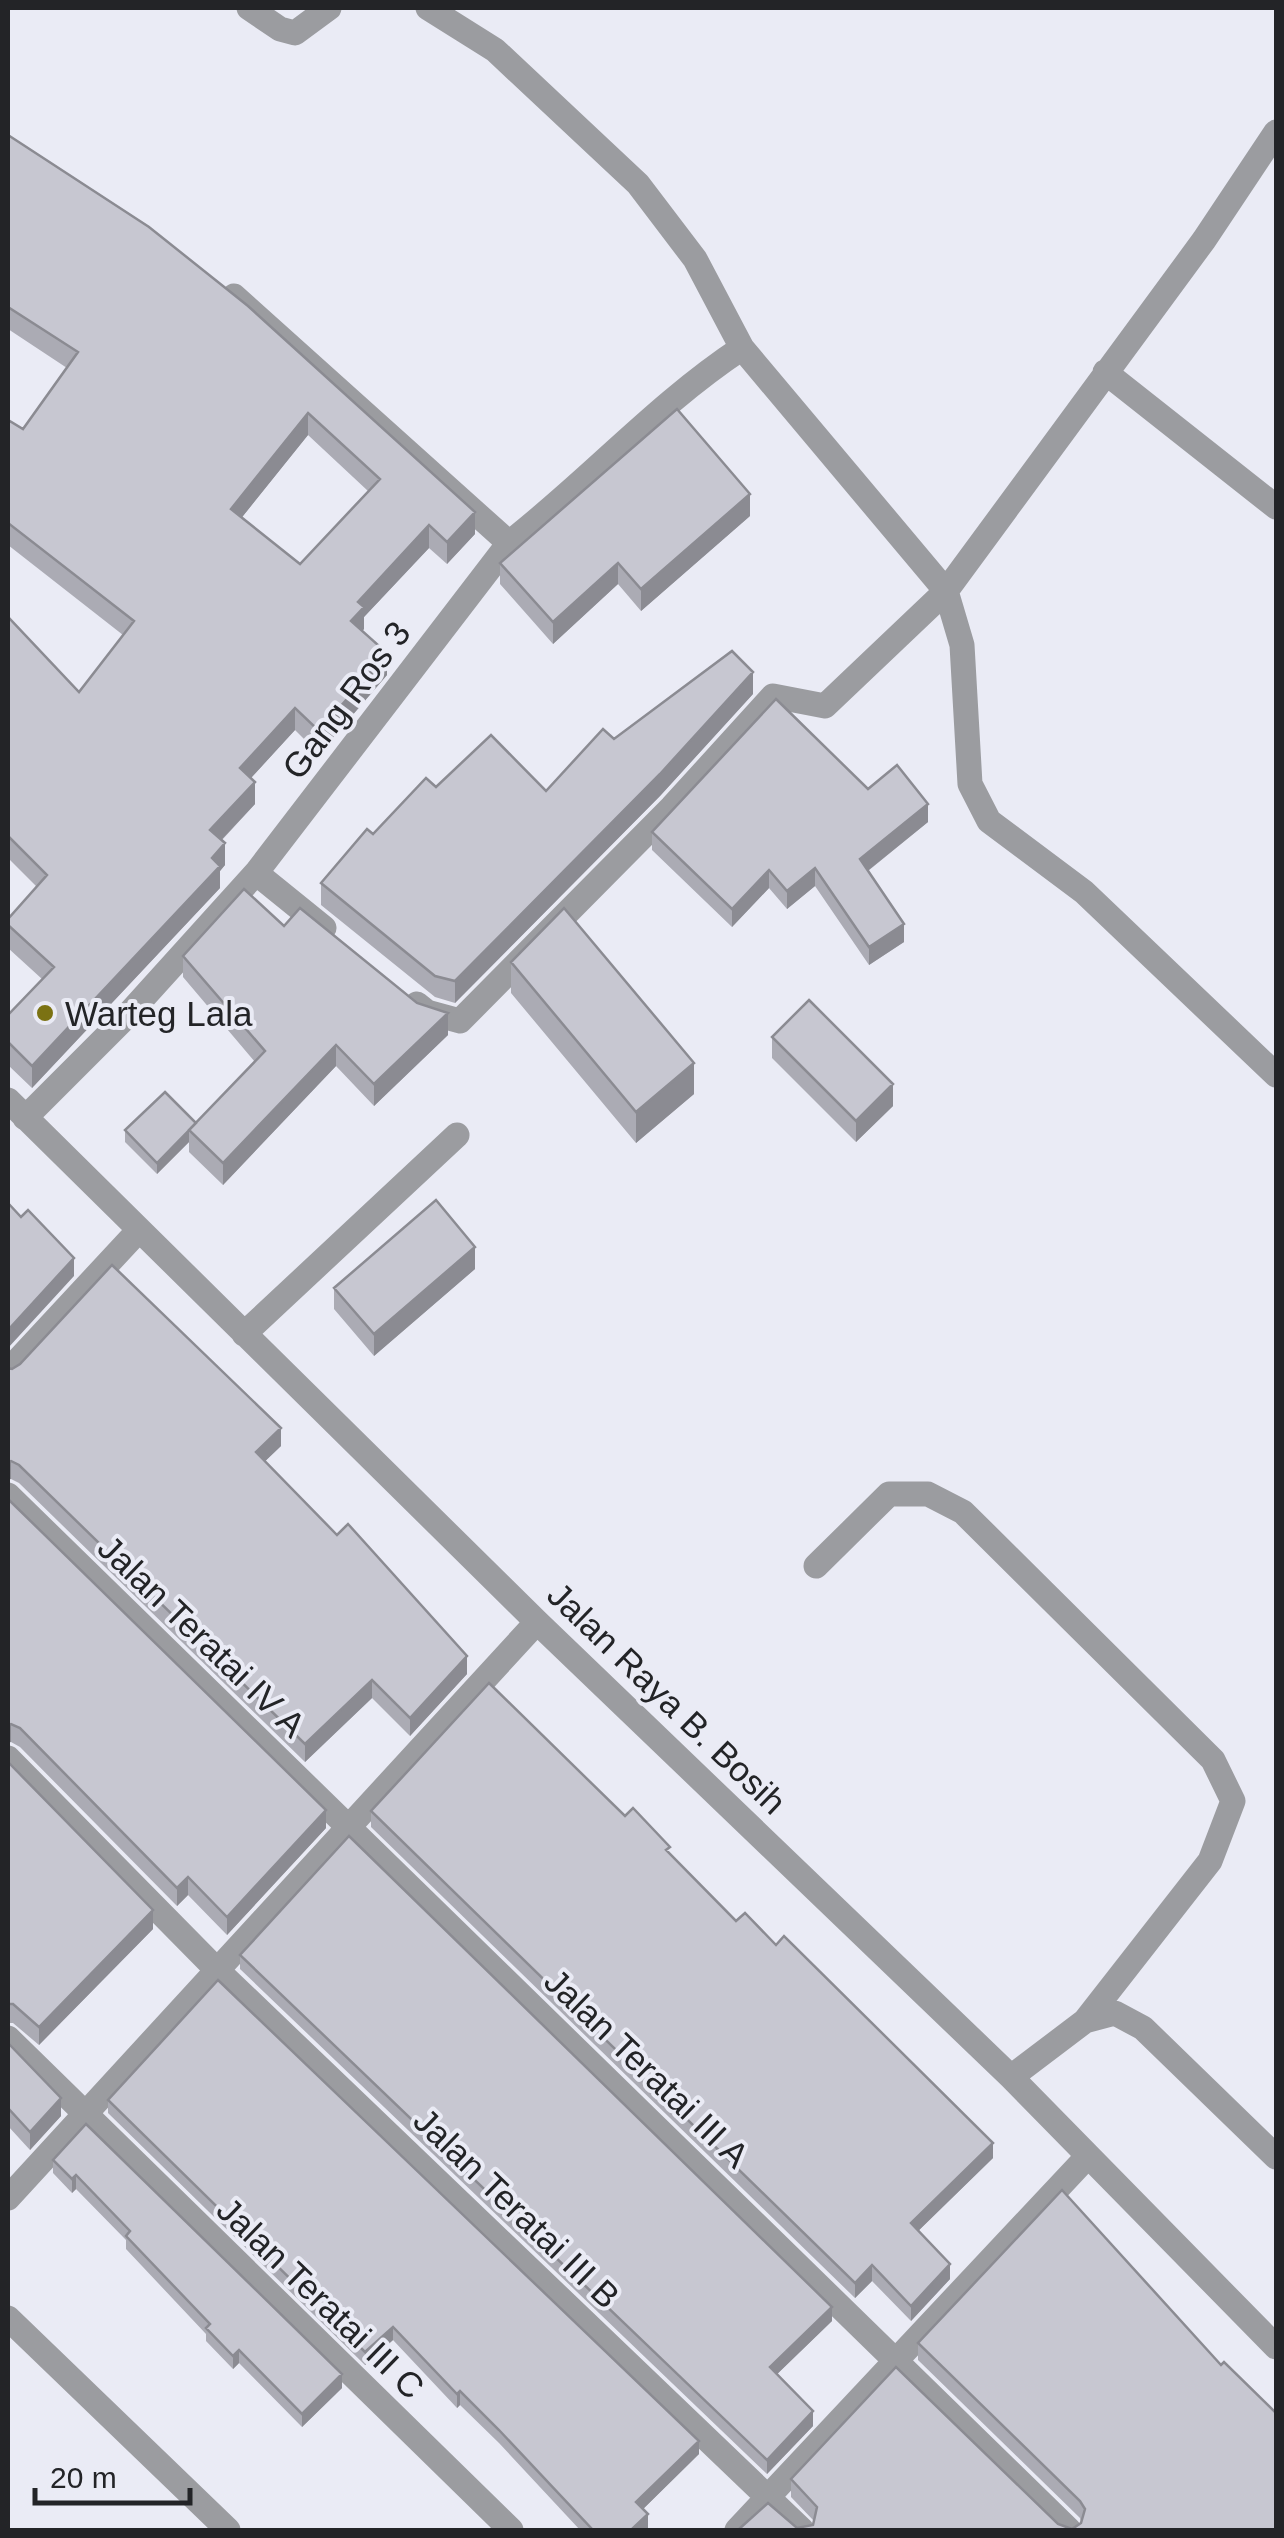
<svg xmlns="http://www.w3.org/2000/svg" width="1284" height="2538" viewBox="0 0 1284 2538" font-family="Helvetica,sans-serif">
<rect width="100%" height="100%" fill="#eaebf5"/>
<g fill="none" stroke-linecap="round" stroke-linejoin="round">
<path stroke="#9b9ca0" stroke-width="25" d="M 249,8 L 280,29 L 295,33 L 329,8
M 428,8 L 495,50 L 638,184 L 695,259 L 742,348 L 946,591 L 962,645 L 970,784 L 989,821 L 1084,892 L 1276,1075
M 234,296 L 509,543
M 1105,372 L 1276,507
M 256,873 L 324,928
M 417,1004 L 427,1012 L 460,1021 L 672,807 L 773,696 L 825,706 L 946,591 L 1204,240 L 1276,132
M 8,1100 L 537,1622 L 1011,2077 L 1276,2347
M 25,1118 L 124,1019 L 256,873 L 509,543 C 589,481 657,404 742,348
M 244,1334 L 457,1135
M 8,1371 L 139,1230
M 8,1495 L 1069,2530
M 816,1566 L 889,1494 L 928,1494 L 963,1512 L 1213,1760 L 1233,1801 L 1210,1861 L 1085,2021
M 8,1758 L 217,1970 L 802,2530
M 8,2038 L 511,2530
M 1011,2077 L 1085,2021 L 1115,2013 L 1143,2028 L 1276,2157
M 8,2198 L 537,1622
M 8,2318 L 228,2530
M 737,2530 L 1087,2157"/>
</g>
<path fill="#ababb4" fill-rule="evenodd" d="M 8,135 L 475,534 L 447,564 L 429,548 L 364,617 L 364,629 L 362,631 L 387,675 L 319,754 L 295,730 L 251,778 L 255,804 L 222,840 L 225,865 L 220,871 L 220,888 L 32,1088 L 8,1065 L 8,1015 L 42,979 L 8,948 L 8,919 L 37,887 L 8,858 L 8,617 L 79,692 L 123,635 L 8,545 L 8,420 L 23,429 L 67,368 L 8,329 ZM 308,435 L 368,491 L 300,564 L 242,517 Z
M 750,516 L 641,611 L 618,584 L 553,644 L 500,584 L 500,563 Z
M 753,694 L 660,796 L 455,1003 L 435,997 L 321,905 L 321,883 L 373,834 L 436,787 L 546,791 L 614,739 Z
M 928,822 L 868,871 L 904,942 L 869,965 L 815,886 L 787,909 L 769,888 L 732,927 L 652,850 L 652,832 Z
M 284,926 L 448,1035 L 374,1106 L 336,1066 L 223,1185 L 189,1152 L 189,1142 L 157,1174 L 125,1142 L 125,1130 L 196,1123 L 255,1062 L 183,977 L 183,956 Z
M 511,962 L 694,1094 L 636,1143 L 511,993 Z
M 772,1037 L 893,1106 L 856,1142 L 772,1058 Z
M 475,1269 L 374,1356 L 334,1309 L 334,1288 Z
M 8,1368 L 281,1446 L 265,1461 L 467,1674 L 410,1736 L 372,1698 L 305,1762 L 19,1483 L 11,1479 Z
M 8,1499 L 326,1828 L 227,1935 L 188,1895 L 177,1906 L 20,1747 L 11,1742 Z
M 8,1762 L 153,1929 L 39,2045 L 13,2023 L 8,2023 Z
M 371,1811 L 625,1816 L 670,1854 L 736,1921 L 776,1945 L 993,2158 L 918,2231 L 950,2279 L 911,2321 L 872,2281 L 855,2298 L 371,1827 Z
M 240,1955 L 832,2321 L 777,2374 L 813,2426 L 767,2474 L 240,1969 Z
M 8,2043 L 61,2116 L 30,2150 L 8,2126 Z
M 108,2100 L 699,2454 L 643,2509 L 648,2528 L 645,2530 L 580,2530 L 499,2443 L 460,2405 L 457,2408 L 393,2340 L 365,2365 L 108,2113 Z
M 86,2124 L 342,2388 L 302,2427 L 239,2363 L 233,2369 L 206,2341 L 206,2334 L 126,2249 L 126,2240 L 76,2189 L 72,2193 L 53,2173 L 53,2160 Z
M 918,2343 L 1221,2365 L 1276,2530 L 739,2530 L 739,2529 L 797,2528 L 813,2525 L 814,2521 L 791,2497 L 791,2479 L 1058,2524 L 1072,2529 L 1081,2523 L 1080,2518 L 918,2360 Z"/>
<path fill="#8b8b92" d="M 308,413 L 308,435 L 231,531 L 231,509 Z
M 750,494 L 750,516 L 641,611 L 641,589 Z
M 475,512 L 475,534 L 447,564 L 447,542 Z
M 429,525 L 429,548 L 364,617 L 364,629 L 351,643 L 351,621 L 358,602 Z
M 618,563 L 618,584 L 553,644 L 553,622 Z
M 387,653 L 387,675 L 319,754 L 319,731 Z
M 753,672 L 753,694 L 660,796 L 455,1003 L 455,981 Z
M 295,708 L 295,730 L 240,790 L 240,768 Z
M 255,782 L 255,804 L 210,852 L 210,830 Z
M 928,804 L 928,822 L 860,877 L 860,859 Z
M 225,843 L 225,865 L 220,871 L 220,888 L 32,1088 L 32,1066 Z
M 815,868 L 815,886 L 787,909 L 787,891 Z
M 769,870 L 769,888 L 732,927 L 732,909 Z
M 904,924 L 904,942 L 869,965 L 869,947 Z
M 448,1013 L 448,1035 L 374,1106 L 374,1084 Z
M 336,1045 L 336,1066 L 223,1185 L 223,1163 Z
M 694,1063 L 694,1094 L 636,1143 L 636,1112 Z
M 893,1084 L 893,1106 L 856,1142 L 856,1121 Z
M 189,1130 L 189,1142 L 157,1174 L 157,1163 Z
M 475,1247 L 475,1269 L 374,1356 L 374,1334 Z
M 74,1258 L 74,1276 L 8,1348 L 8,1330 Z
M 281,1428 L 281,1446 L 256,1470 L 256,1452 Z
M 11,1461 L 11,1479 L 8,1480 L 8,1462 Z
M 467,1656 L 467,1674 L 410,1736 L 410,1718 Z
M 372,1680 L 372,1698 L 305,1762 L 305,1744 Z
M 11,1724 L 11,1742 L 8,1743 L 8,1725 Z
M 326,1810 L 326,1828 L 227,1935 L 227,1917 Z
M 188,1877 L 188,1895 L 177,1906 L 177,1888 Z
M 153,1910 L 153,1929 L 39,2045 L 39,2027 Z
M 61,2098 L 61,2116 L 30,2150 L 30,2132 Z
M 993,2143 L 993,2158 L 911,2238 L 911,2223 Z
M 76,2175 L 76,2189 L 72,2193 L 72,2179 Z
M 950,2264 L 950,2279 L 911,2321 L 911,2306 Z
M 872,2265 L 872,2281 L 855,2298 L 855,2283 Z
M 832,2307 L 832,2321 L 770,2381 L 770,2367 Z
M 393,2327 L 393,2340 L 365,2365 L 365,2352 Z
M 239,2350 L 239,2363 L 233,2369 L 233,2356 Z
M 342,2374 L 342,2388 L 302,2427 L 302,2414 Z
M 460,2391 L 460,2405 L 457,2408 L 457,2394 Z
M 813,2411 L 813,2426 L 767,2474 L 767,2460 Z
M 699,2441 L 699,2454 L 636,2516 L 636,2502 Z
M 648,2514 L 648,2528 L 645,2530 L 631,2530 Z"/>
<path fill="#c7c7d1" stroke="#8b8b92" stroke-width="2.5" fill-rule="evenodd" d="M 8,135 L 149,227 L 248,306 L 475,512 L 447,542 L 429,525 L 358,602 L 364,607 L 351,621 L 387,653 L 319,731 L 295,708 L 240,768 L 255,782 L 210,830 L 225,843 L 212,858 L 220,866 L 32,1066 L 8,1042 L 8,1015 L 54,967 L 8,925 L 8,919 L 47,875 L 8,836 L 8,617 L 79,692 L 134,621 L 8,523 L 8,420 L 23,429 L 78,352 L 8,307 ZM 308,413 L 380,479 L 300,564 L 231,509 Z
M 677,409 L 750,494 L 641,589 L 618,563 L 553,622 L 500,563 Z
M 732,651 L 753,672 L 660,774 L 455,981 L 435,976 L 321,883 L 367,829 L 373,834 L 426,778 L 436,787 L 491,735 L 546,791 L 603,729 L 614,739 Z
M 776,699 L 868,789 L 897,765 L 928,804 L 860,859 L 904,924 L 869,947 L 815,868 L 787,891 L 769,870 L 732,909 L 652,832 Z
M 244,889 L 284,926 L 300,908 L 417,1003 L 448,1013 L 374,1084 L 336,1045 L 223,1163 L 189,1130 L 265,1051 L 183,956 Z
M 564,908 L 694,1063 L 636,1112 L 511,962 Z
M 809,1000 L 893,1084 L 856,1121 L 772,1037 Z
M 165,1092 L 196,1123 L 157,1163 L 125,1130 Z
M 436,1200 L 475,1247 L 374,1334 L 334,1288 Z
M 8,1203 L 21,1217 L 28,1210 L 74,1258 L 8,1330 Z
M 112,1265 L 281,1428 L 256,1452 L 337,1535 L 348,1524 L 467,1656 L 410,1718 L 372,1680 L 305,1744 L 19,1465 L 11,1461 L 8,1462 L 8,1368 L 12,1369 L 20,1364 Z
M 8,1499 L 326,1810 L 227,1917 L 188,1877 L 177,1888 L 20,1728 L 11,1724 L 8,1725 Z
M 489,1683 L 625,1816 L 633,1808 L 670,1847 L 666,1850 L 736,1921 L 745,1913 L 776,1945 L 784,1936 L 993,2143 L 911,2223 L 950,2264 L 911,2306 L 872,2265 L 855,2283 L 371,1811 Z
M 8,1762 L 153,1910 L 39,2027 L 13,2004 L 8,2004 Z
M 349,1836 L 832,2307 L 770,2367 L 813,2411 L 767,2460 L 240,1955 Z
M 218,1980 L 699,2441 L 636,2502 L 648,2514 L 631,2530 L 593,2530 L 499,2430 L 460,2391 L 457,2394 L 393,2327 L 365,2352 L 108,2100 Z
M 8,2043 L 61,2098 L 30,2132 L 8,2108 Z
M 86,2124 L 342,2374 L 302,2414 L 239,2350 L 233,2356 L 206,2328 L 210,2324 L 126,2236 L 130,2231 L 76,2175 L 72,2179 L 53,2160 Z
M 1062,2190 L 1221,2365 L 1224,2362 L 1276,2413 L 1276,2530 L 741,2530 L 739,2529 L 768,2503 L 797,2528 L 813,2525 L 817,2507 L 791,2479 L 896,2367 L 1058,2524 L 1072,2529 L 1081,2523 L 1085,2509 L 1080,2501 L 918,2343 Z"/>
<circle fill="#7b7213" stroke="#eaebf5" stroke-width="4" cx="45" cy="1013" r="10"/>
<g text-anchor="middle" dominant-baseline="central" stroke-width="8" stroke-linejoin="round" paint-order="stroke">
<g font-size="35" fill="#232427" stroke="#eaebf5">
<text transform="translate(346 700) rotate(-53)">Gang Ros 3</text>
<text transform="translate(202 1636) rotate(44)">Jalan Teratai IV A</text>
<text transform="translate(667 1698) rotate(44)">Jalan Raya B. Bosih</text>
<text transform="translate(647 2068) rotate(44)">Jalan Teratai III A</text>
<text transform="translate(517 2208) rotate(44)">Jalan Teratai III B</text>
<text transform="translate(321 2298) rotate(44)">Jalan Teratai III C</text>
</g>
<g font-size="35" fill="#232427" stroke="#eaebf5" text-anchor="start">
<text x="65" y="1013">Warteg Lala</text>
</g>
</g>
<rect width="1284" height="2538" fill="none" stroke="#232427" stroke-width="20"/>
<path d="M35 2488v15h155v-15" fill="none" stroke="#232427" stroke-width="5"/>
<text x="50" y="2488" font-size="30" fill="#232427" stroke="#eaebf5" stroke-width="8" paint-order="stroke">20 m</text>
</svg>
